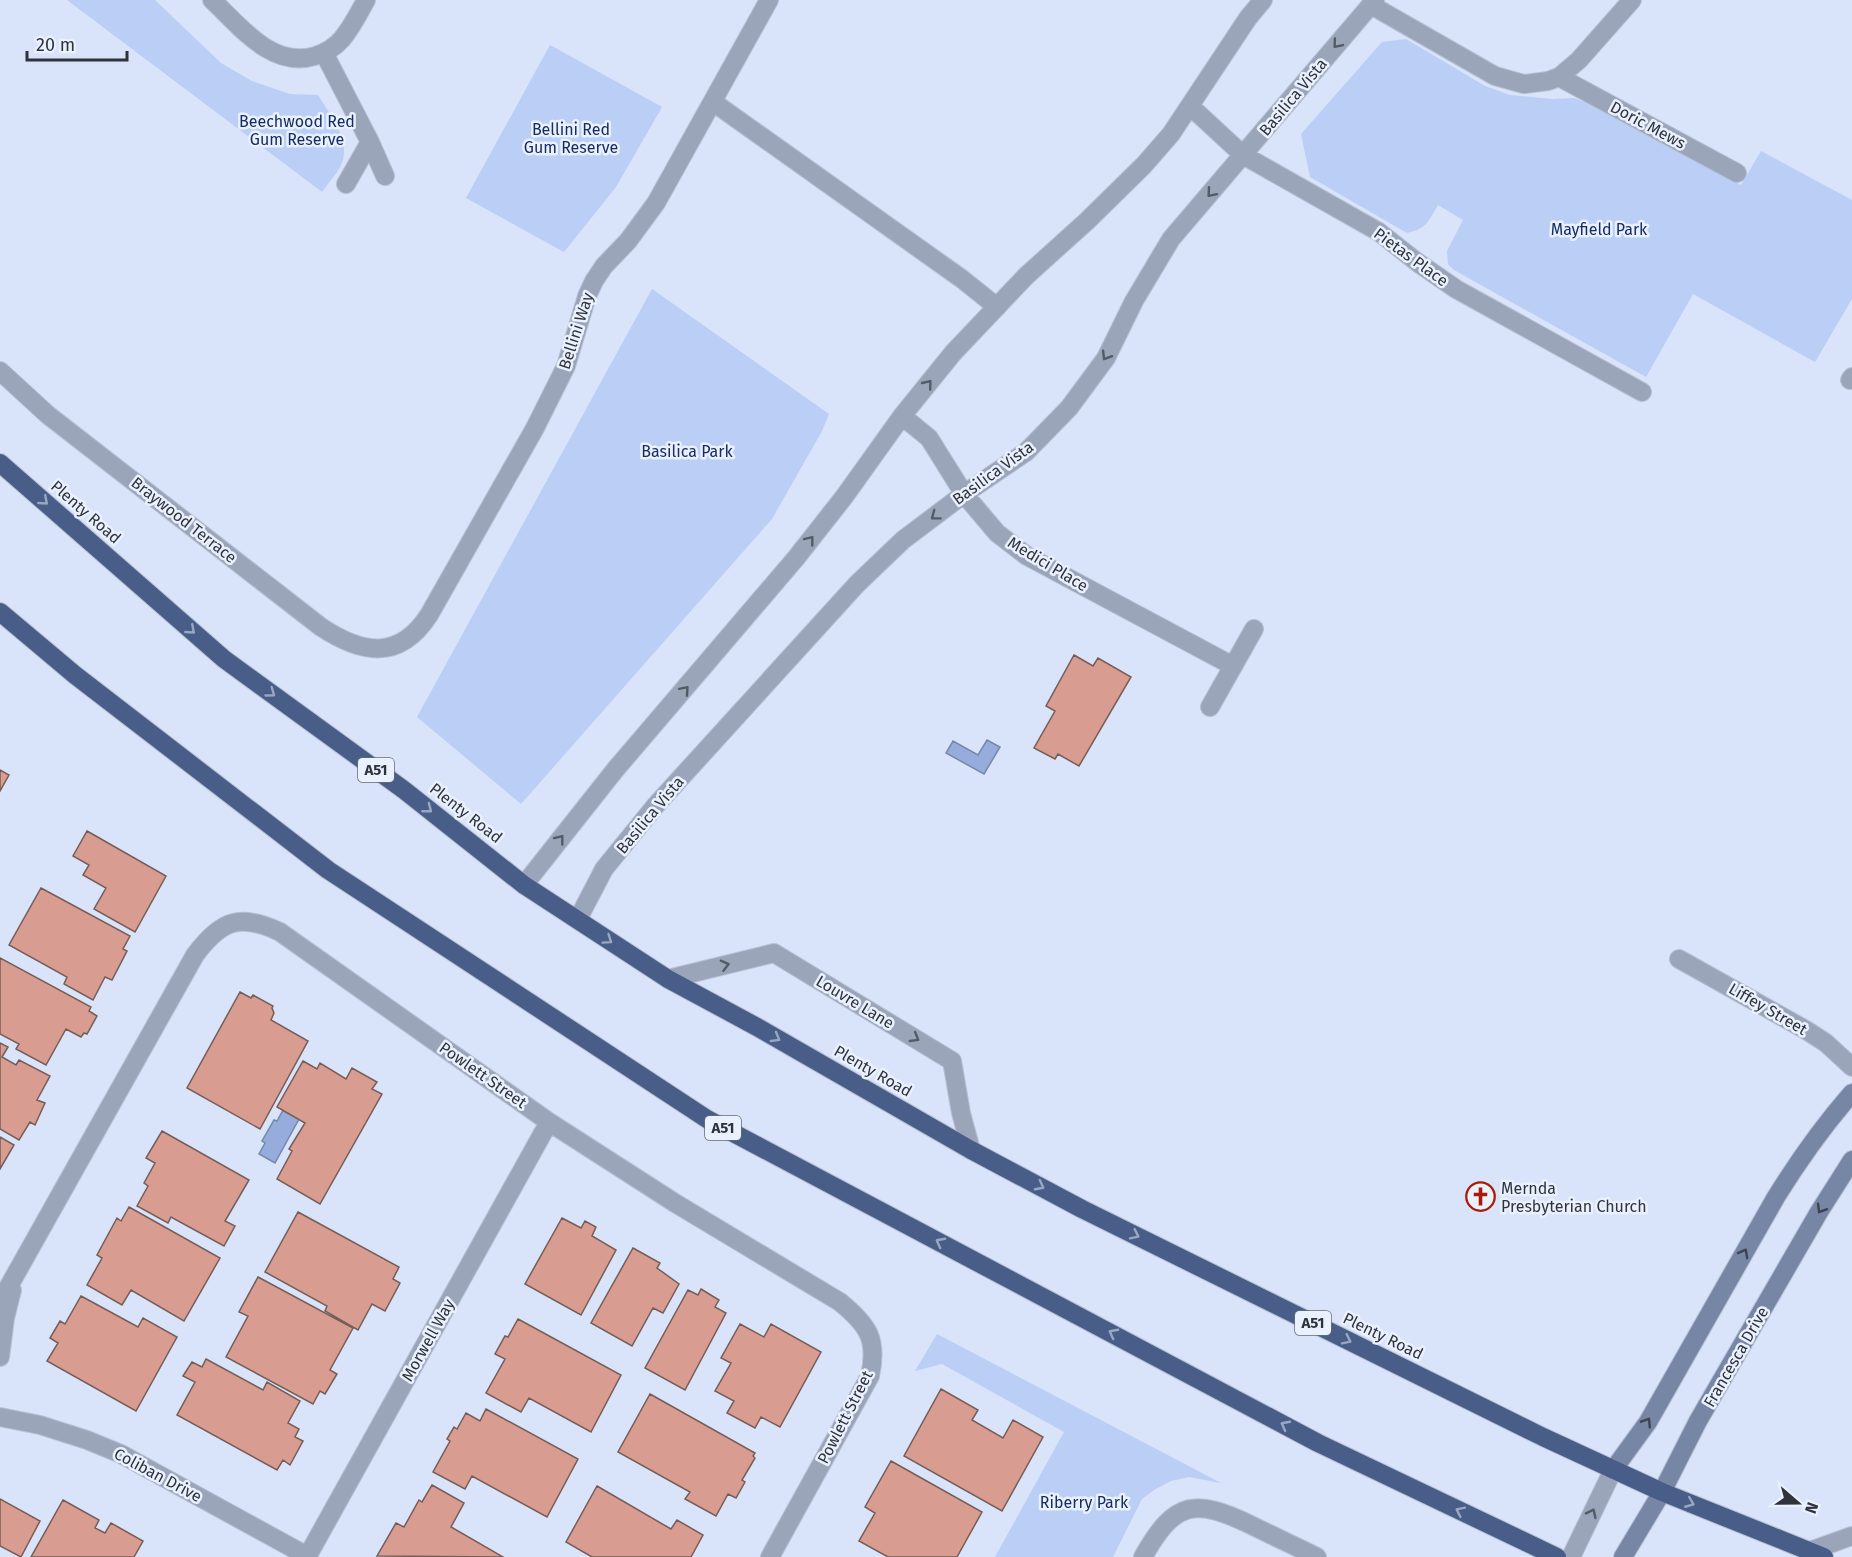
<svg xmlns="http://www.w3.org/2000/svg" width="1852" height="1557" viewBox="0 0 1852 1557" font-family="'Fira Sans',sans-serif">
<rect width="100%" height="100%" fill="#d9e3f9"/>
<path fill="#bacef6" d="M 67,0 L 155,0 L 221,63 L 252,81 L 290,94 L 318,95 C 330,115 352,141 341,165 C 337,174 328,183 322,192 Z
M 1406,39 L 1485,86 L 1510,95 L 1552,99 L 1574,98 L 1593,105 L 1741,185 L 1761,151 L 1852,200 L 1852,299 L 1815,362 L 1693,294 L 1646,377 L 1454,270 L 1448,264 L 1447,251 L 1463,220 L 1438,205 C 1428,221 1428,228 1407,233 L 1310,177 L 1301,134 L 1382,42 Z
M 550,45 L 662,107 L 616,187 L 564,252 L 466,198 Z
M 652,289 L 829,414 L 822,431 L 772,519 L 521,804 L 417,717 Z
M 937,1334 L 1221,1483 L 1189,1477 L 1171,1481 L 1154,1490 L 1142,1499 L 1113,1557 L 995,1557 L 1064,1432 L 942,1364 L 915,1371 Z"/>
<path fill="#95acdc" stroke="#7688ac" stroke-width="1.5" d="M 987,740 L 1000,747 L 984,774 L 946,753 L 953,741 L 978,755 Z
M 283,1110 L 299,1119 L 275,1163 L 259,1154 L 265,1143 L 262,1141 L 274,1120 L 277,1121 Z"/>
<path fill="#d89c91" stroke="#755d58" stroke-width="1.5" d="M 1074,655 L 1093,666 L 1098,658 L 1131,677 L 1079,766 L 1058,754 L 1055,759 L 1034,748 L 1055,711 L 1046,706 Z
M 0,770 L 9,775 L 0,791 Z
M 87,831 L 166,876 L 135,932 L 94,909 L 106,888 L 83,875 L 89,865 L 73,856 Z
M 41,888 L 130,936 L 123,949 L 127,951 L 112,980 L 105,977 L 93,1000 L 64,984 L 67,977 L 9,945 Z
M 0,958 L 91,1007 L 89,1011 L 97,1016 L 87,1034 L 84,1033 L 81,1037 L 66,1029 L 46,1065 L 16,1049 L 19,1044 L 0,1034 Z
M 240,992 L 251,998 L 253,995 L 273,1006 L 272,1008 L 274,1013 L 271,1020 L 308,1041 L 260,1129 L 187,1088 Z
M 0,1043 L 8,1047 L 2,1057 L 16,1065 L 19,1060 L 50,1076 L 37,1100 L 45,1103 L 35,1125 L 30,1122 L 19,1140 L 0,1129 Z
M 303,1061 L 317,1069 L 320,1063 L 346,1079 L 352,1068 L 377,1082 L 372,1089 L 382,1094 L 320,1204 L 277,1179 L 292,1151 L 289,1149 L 305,1123 L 277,1107 Z
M 162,1131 L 249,1180 L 225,1221 L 235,1226 L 224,1246 L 171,1217 L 168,1223 L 137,1206 L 148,1186 L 144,1183 L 155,1163 L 146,1158 Z
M 0,1137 L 14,1145 L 0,1169 Z
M 129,1207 L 220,1258 L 184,1321 L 131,1290 L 122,1305 L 87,1285 L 102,1258 L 97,1255 L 117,1218 L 121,1221 Z
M 298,1212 L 399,1267 L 393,1279 L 400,1283 L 385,1311 L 372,1304 L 358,1330 L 325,1311 L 327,1306 L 265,1272 Z
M 562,1218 L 581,1228 L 585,1221 L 596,1227 L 592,1236 L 616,1250 L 581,1315 L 525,1284 Z
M 633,1248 L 660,1263 L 657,1268 L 679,1284 L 663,1313 L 653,1308 L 632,1346 L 591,1323 Z
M 258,1277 L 353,1328 L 330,1370 L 337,1374 L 325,1394 L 320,1391 L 313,1404 L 226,1357 L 248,1316 L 239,1312 Z
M 701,1289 L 719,1300 L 715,1307 L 726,1313 L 685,1390 L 645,1368 L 688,1290 L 698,1295 Z
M 81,1296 L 138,1327 L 143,1318 L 177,1337 L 136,1411 L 47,1361 L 58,1343 L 50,1338 L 60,1321 L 65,1324 Z
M 518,1319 L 621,1375 L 591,1432 L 529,1398 L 521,1412 L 486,1393 L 505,1359 L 495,1354 L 505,1336 L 508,1337 Z
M 740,1324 L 764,1337 L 771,1324 L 821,1352 L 780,1427 L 761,1417 L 755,1428 L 727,1413 L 734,1401 L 715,1391 L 731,1363 L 721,1358 Z
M 206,1359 L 263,1390 L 267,1382 L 300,1401 L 288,1423 L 299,1429 L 295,1437 L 303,1441 L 290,1465 L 283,1460 L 277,1470 L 177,1415 L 195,1382 L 183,1376 L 192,1362 L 202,1367 Z
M 941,1389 L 978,1410 L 972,1420 L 1003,1438 L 1013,1420 L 1043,1437 L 1002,1511 L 904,1456 Z
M 650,1394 L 755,1453 L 753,1456 L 755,1458 L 742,1480 L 745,1482 L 736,1498 L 728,1494 L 716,1516 L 685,1499 L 690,1492 L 618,1452 Z
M 486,1409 L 578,1459 L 547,1517 L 472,1476 L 465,1489 L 433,1472 L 450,1441 L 447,1439 L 454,1427 L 457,1429 L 466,1413 L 480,1421 Z
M 891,1461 L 982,1512 L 957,1557 L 888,1557 L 859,1541 L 875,1513 L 865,1507 Z
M 432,1485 L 464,1503 L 451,1527 L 503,1557 L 377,1556 L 396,1523 L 404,1527 L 419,1500 L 422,1502 Z
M 597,1486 L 671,1529 L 677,1520 L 703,1535 L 691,1557 L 592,1557 L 566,1542 Z
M 0,1499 L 40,1521 L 21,1557 L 0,1546 Z
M 63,1500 L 99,1520 L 95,1528 L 105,1533 L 111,1523 L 143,1541 L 134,1557 L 31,1557 Z"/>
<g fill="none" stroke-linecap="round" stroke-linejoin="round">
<defs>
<path id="lane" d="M 1371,5 L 1495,76 L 1524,84 L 1548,81 L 1559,77 L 1579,60 L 1632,0
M 324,53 L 370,142 L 346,184
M 1559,77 L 1737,173
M 713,102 L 962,279 L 997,307
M 370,142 L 385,176
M 668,979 L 774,953 L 952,1061 L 961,1113 L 971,1150"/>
<path id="street" d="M 212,0 C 240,26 272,69 315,56 C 325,53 335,47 342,39 C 352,27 359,13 366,0
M 1190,106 L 1243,155 L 1379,232 L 1417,262 L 1456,289 L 1642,392
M 0,371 L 48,415 L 321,627 C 362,654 399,661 429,615 L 535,428 L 566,366 L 587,296 L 594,281 L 604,266 L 628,241 L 656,203 L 769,0
M 1850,380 L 1852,377
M 902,416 L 929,438 L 964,494 L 997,533 L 1027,556 L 1233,666
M 1210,707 L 1254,629
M 524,885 L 615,770 L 796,558 L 844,497 L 902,416 L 953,353 L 1026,276 L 1087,221 L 1144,165 L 1171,134 L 1248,18 L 1263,0
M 578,919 L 604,869 L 656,805 L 857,584 L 903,540 L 964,494 L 1026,452 L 1069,408 L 1106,358 L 1134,301 L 1171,239 L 1375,0
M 1679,959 L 1806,1030 L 1826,1043 L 1852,1067
M 0,1302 L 195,955 C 221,920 240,913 280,932 L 549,1122 L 675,1203 L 840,1302 C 868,1325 878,1339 870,1376 L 770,1557
M 0,1357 L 5,1318 L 12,1290
M 0,1417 L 40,1425 L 87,1440 L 121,1454 L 307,1556
M 1810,1551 L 1852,1536
M 307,1557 L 549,1122
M 1143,1557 C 1175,1500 1195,1498 1251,1525 C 1273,1536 1295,1546 1317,1557
M 1571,1557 L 1613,1470"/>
<path id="secondary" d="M 1613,1470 L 1648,1422 L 1776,1197 C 1799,1160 1823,1126 1852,1093
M 1623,1557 L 1662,1492 L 1698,1421 L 1819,1212 L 1852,1160"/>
<path id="highway" d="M 0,463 L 224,659 L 404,790 L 524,885 L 668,979 L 757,1027 L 971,1150 L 1082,1209 L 1543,1437 L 1662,1492 L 1824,1557
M 0,612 L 75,675 L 328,870 L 707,1119 L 1318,1443 L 1557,1557"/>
</defs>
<use href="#lane" stroke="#b7c0d3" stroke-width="20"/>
<use href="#street" stroke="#b7c0d3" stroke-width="20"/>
<use href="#secondary" stroke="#b7c0d3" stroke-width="20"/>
<use href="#highway" stroke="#b7c0d3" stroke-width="20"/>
<use href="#lane" stroke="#9aa5ba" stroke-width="18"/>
<use href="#street" stroke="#9aa5ba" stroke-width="18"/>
<use href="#secondary" stroke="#7786a5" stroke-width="18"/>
<use href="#highway" stroke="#485d87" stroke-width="18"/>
</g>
<defs><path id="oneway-chevron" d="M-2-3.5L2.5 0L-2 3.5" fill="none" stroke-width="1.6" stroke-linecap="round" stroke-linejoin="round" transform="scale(1.5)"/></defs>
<g stroke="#545b67">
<use href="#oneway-chevron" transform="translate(1337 44) rotate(130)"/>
<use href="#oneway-chevron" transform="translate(1211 193) rotate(131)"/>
<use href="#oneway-chevron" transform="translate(1106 356) rotate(121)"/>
<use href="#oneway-chevron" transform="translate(928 384) rotate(-51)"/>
<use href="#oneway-chevron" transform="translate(935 516) rotate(143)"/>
<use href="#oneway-chevron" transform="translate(810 540) rotate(-52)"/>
<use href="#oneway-chevron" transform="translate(685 690) rotate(-49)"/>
<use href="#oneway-chevron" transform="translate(560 839) rotate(-52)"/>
<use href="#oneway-chevron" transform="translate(725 965) rotate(-14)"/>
<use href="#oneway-chevron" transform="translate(915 1038) rotate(31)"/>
<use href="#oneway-chevron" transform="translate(1592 1513) rotate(-64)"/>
</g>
<g stroke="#99a7c2">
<use href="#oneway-chevron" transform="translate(44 501) rotate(41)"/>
<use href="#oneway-chevron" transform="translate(191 630) rotate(41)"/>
<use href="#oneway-chevron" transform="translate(271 693) rotate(36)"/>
<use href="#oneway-chevron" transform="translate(428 809) rotate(38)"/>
<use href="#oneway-chevron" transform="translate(608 940) rotate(34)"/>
<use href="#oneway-chevron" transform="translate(776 1038) rotate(30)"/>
<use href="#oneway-chevron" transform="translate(1040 1186) rotate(28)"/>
<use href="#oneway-chevron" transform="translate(1135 1235) rotate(26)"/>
<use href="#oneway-chevron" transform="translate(940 1242) rotate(-152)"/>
<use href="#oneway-chevron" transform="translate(1113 1333) rotate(-152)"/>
<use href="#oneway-chevron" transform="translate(1347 1340) rotate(26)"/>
<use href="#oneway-chevron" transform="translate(1285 1425) rotate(-152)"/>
<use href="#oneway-chevron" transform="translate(1690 1503) rotate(22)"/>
<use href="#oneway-chevron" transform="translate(1460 1511) rotate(-154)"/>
</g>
<g stroke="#3d4450">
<use href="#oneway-chevron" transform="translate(1821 1209) rotate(121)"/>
<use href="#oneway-chevron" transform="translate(1744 1253) rotate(-61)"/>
<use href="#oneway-chevron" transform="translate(1647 1422) rotate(-57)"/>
</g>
<defs>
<symbol id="church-ring" viewBox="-11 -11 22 22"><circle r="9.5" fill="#eaf1fe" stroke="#aa1a04" stroke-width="1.5"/><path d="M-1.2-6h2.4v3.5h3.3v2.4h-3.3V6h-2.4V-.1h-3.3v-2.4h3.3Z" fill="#aa1a04"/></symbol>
</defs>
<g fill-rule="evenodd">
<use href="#church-ring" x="1464" y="1180" width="33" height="33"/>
</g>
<g text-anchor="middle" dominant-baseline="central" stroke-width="5" stroke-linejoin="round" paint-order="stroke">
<g fill="#eaf1fe" stroke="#676c76" stroke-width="1.5">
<rect x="358" y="758" width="36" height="24" rx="4.5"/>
<rect x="705" y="1116" width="36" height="24" rx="4.5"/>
<rect x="1295" y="1311" width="36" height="24" rx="4.5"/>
</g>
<g font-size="15" font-weight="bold" fill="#2f333b">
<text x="376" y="770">A51</text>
<text x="723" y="1128">A51</text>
<text x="1313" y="1323">A51</text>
</g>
<g font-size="16" fill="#2f333b" stroke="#eaf1fe">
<text transform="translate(1293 97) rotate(-50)">Basilica Vista</text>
<text transform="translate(1648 125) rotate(28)">Doric Mews</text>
<text transform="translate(1411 257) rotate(36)">Pietas Place</text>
<text transform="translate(576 331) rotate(-72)">Bellini Way</text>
<text transform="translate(993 473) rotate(-36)">Basilica Vista</text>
<text transform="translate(86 512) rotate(41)">Plenty Road</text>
<text transform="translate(184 520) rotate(38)">Braywood Terrace</text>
<text transform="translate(1048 564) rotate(31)">Medici Place</text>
<text transform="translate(466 813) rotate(38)">Plenty Road</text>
<text transform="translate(650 815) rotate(-50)">Basilica Vista</text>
<text transform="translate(855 1002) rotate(31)">Louvre Lane</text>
<text transform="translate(1768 1009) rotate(30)">Liffey Street</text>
<text transform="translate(873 1071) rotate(30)">Plenty Road</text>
<text transform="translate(483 1075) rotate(35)">Powlett Street</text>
<text transform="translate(1383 1336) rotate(26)">Plenty Road</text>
<text transform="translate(428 1340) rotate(-61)">Morwell Way</text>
<text transform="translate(1736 1357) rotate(-60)">Francesca Drive</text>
<text transform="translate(845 1417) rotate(-63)">Powlett Street</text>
<text transform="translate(158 1475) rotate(28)">Coliban Drive</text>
</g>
<g font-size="16" fill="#152c64" stroke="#eaf1fe">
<text x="297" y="121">Beechwood Red<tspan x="297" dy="18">Gum Reserve</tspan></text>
<text x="571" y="129">Bellini Red<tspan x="571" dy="18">Gum Reserve</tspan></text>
<text x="1599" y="229">Mayfield Park</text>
<text x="687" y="451">Basilica Park</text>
<text x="1084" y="1502">Riberry Park</text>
</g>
<g font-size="16" fill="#2f333b" stroke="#eaf1fe" text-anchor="start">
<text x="1501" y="1188">Mernda<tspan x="1501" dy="18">Presbyterian Church</tspan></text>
</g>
</g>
<g transform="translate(1798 1503) rotate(110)" stroke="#eaf1fe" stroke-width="4.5" paint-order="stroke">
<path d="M0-4.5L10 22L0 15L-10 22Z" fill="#2f333b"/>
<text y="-9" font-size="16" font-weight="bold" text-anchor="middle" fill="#2f333b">N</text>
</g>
<path d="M27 51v9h100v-9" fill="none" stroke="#2f333b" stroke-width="3"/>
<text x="36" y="51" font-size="18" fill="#2f333b" stroke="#eaf1fe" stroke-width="4.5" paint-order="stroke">20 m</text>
</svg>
